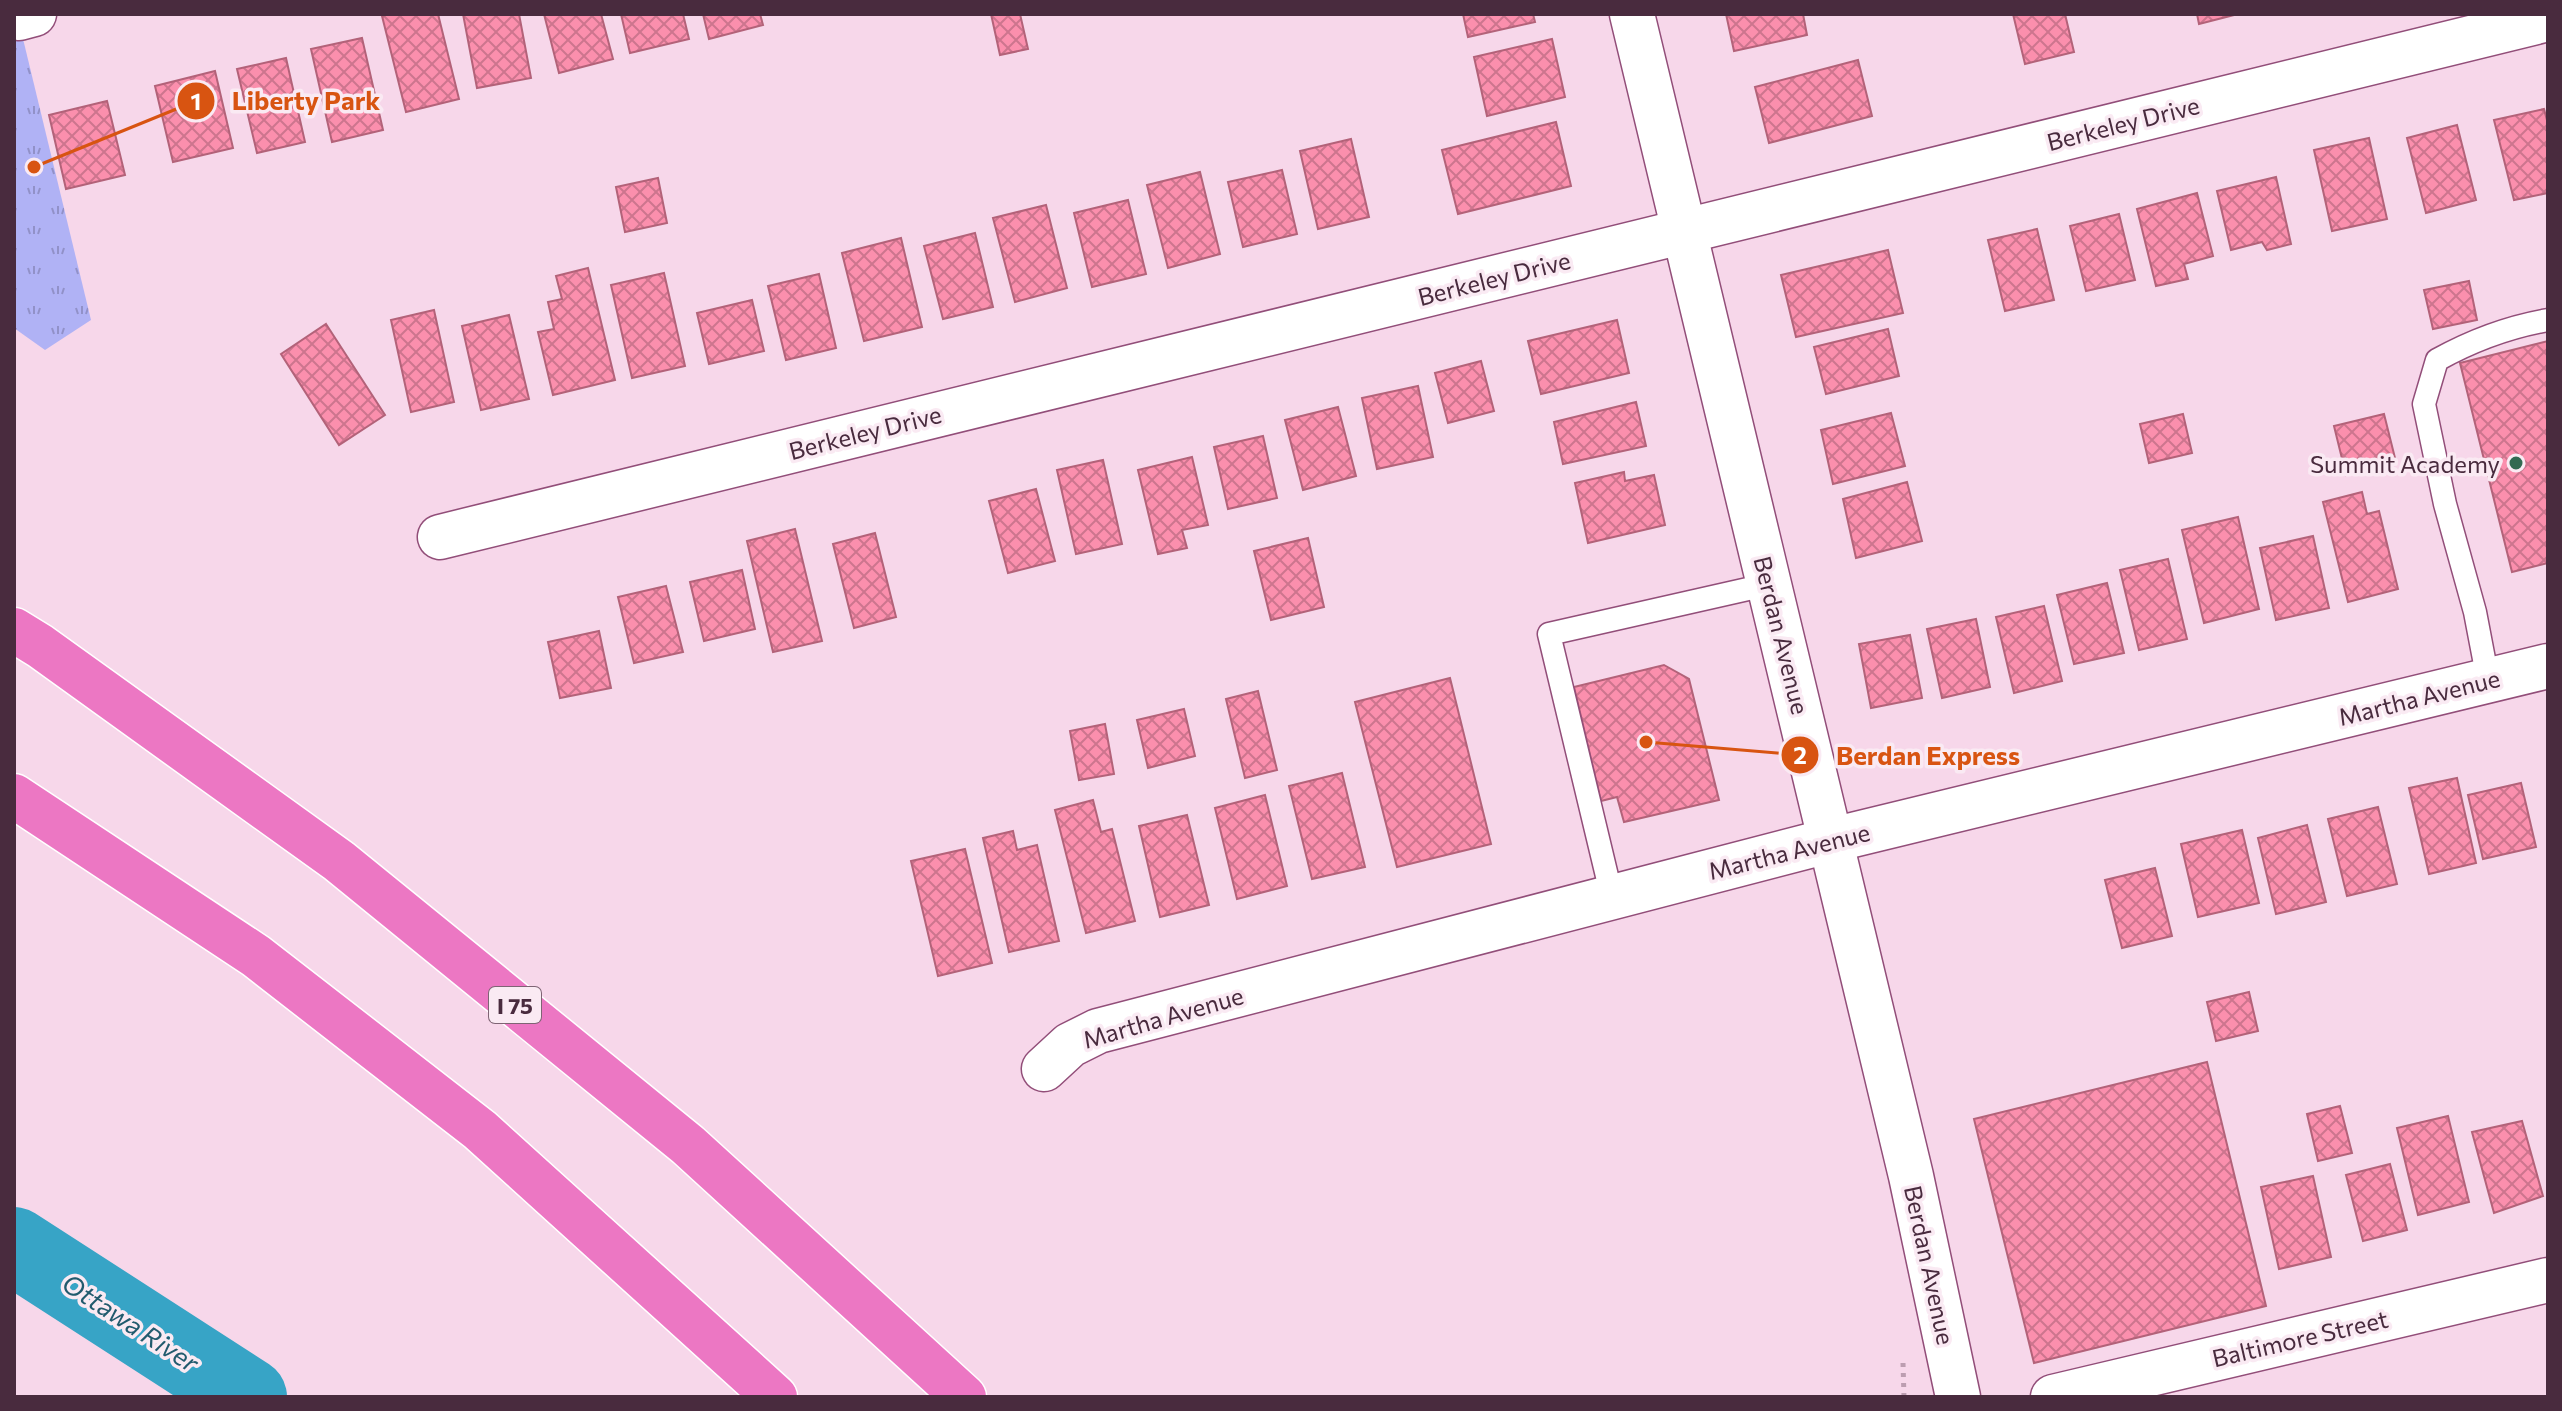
<svg xmlns="http://www.w3.org/2000/svg" width="2562" height="1411" viewBox="0 0 2562 1411" font-family="Commissioner,sans-serif">
<defs>
<pattern id="grass-tufts" width="24" height="20" patternUnits="userSpaceOnUse" patternTransform="scale(2)"><rect width="24" height="20" fill="#b0b2f5"/><path d="M3 7l-1-3M5 7V3M7 7l1-3M15 17l-1-3M17 17v-4M19 17l1-3" fill="none" stroke="#9191c8"/></pattern>
<pattern id="building-cross-hatch" width="8" height="8" patternUnits="userSpaceOnUse" patternTransform="scale(2)"><rect width="8" height="8" fill="#fb8fad"/><path d="M0 0l8 8M0 8l8-8" fill="none" stroke="#cd758e"/></pattern>
</defs>
<rect width="100%" height="100%" fill="#f7d7ea"/>
<path fill="url(#grass-tufts)" d="M 14,14 L 17,14 L 91,320 L 45,350 L 14,328 Z"/>
<g fill="none" stroke-linecap="round" stroke-linejoin="round">
<path stroke="#37a4c6" stroke-width="78" d="M 14,1246 L 248,1397"/>
</g>
<path fill="url(#building-cross-hatch)" stroke="#b36279" stroke-width="2" d="M 390,14 L 438,14 L 459,99 L 406,112 L 382,16 Z
M 463,14 L 519,14 L 531,78 L 477,88 Z
M 544,14 L 601,14 L 613,59 L 559,73 Z
M 621,14 L 683,14 L 689,39 L 630,53 Z
M 703,14 L 760,14 L 763,25 L 709,39 Z
M 991,14 L 1020,14 L 1028,49 L 1000,55 Z
M 1463,14 L 1533,14 L 1535,22 L 1468,37 Z
M 1726,14 L 1803,14 L 1807,35 L 1734,51 Z
M 2013,14 L 2065,14 L 2074,52 L 2025,64 Z
M 2197,14 L 2238,14 L 2199,24 Z
M 362,38 L 383,130 L 332,142 L 311,49 Z
M 1552,39 L 1565,97 L 1487,116 L 1474,57 Z
M 286,58 L 305,142 L 257,153 L 237,69 Z
M 1858,60 L 1872,116 L 1769,143 L 1755,87 Z
M 215,71 L 233,148 L 173,162 L 155,86 Z
M 107,101 L 125,175 L 66,189 L 49,115 Z
M 2544,109 L 2548,124 L 2548,193 L 2514,200 L 2494,120 Z
M 1556,122 L 1571,186 L 1458,214 L 1442,150 Z
M 2457,125 L 2476,200 L 2426,213 L 2407,138 Z
M 2369,138 L 2387,219 L 2332,231 L 2314,150 Z
M 1351,139 L 1369,217 L 1318,229 L 1300,151 Z
M 1282,170 L 1297,234 L 1243,247 L 1228,182 Z
M 1200,172 L 1220,254 L 1168,268 L 1147,185 Z
M 2276,177 L 2291,244 L 2267,250 L 2262,242 L 2231,250 L 2217,191 Z
M 658,178 L 667,223 L 625,232 L 616,187 Z
M 2197,193 L 2213,256 L 2184,264 L 2188,279 L 2156,286 L 2137,209 Z
M 1128,200 L 1146,274 L 1092,287 L 1074,213 Z
M 1046,205 L 1067,288 L 1015,302 L 993,218 Z
M 2119,214 L 2135,280 L 2086,291 L 2070,226 Z
M 2037,229 L 2054,300 L 2005,311 L 1988,240 Z
M 975,233 L 993,307 L 943,319 L 924,246 Z
M 901,238 L 922,327 L 864,341 L 842,253 Z
M 1888,250 L 1903,313 L 1796,337 L 1781,275 Z
M 588,268 L 615,380 L 553,395 L 538,332 L 554,329 L 548,302 L 562,299 L 556,276 Z
M 664,273 L 685,366 L 632,378 L 611,285 Z
M 819,274 L 836,348 L 786,360 L 768,286 Z
M 2469,281 L 2477,320 L 2433,329 L 2424,290 Z
M 752,300 L 764,351 L 709,364 L 697,313 Z
M 434,310 L 454,402 L 411,412 L 391,320 Z
M 509,315 L 529,399 L 481,410 L 462,326 Z
M 1617,320 L 1629,373 L 1541,394 L 1528,341 Z
M 326,324 L 385,415 L 339,445 L 281,354 Z
M 1888,329 L 1899,376 L 1826,394 L 1814,347 Z
M 2548,341 L 2548,563 L 2512,572 L 2460,363 Z
M 1481,361 L 1494,411 L 1448,423 L 1435,373 Z
M 1418,386 L 1433,457 L 1377,469 L 1362,398 Z
M 1636,402 L 1646,446 L 1563,464 L 1554,422 Z
M 1338,407 L 1356,476 L 1303,490 L 1285,420 Z
M 1891,413 L 1905,466 L 1833,484 L 1821,430 Z
M 2183,414 L 2192,453 L 2149,463 L 2140,424 Z
M 2384,414 L 2396,462 L 2346,475 L 2334,426 Z
M 1263,436 L 1277,498 L 1228,509 L 1214,447 Z
M 1192,457 L 1208,525 L 1182,530 L 1187,548 L 1158,554 L 1138,470 Z
M 1103,460 L 1122,544 L 1076,554 L 1057,470 Z
M 1624,472 L 1625,481 L 1654,475 L 1665,525 L 1588,543 L 1575,483 Z
M 1907,482 L 1922,541 L 1856,558 L 1843,499 Z
M 1036,489 L 1055,561 L 1008,573 L 989,501 Z
M 2362,492 L 2367,514 L 2379,511 L 2398,589 L 2348,602 L 2323,502 Z
M 2238,517 L 2259,609 L 2204,623 L 2182,530 Z
M 795,529 L 822,641 L 773,652 L 747,541 Z
M 875,533 L 896,617 L 854,628 L 833,544 Z
M 2313,536 L 2329,608 L 2276,620 L 2260,548 Z
M 1308,538 L 1324,607 L 1271,620 L 1254,551 Z
M 2168,559 L 2187,639 L 2139,650 L 2120,570 Z
M 742,570 L 755,629 L 704,641 L 690,582 Z
M 2107,583 L 2124,653 L 2074,664 L 2057,595 Z
M 666,586 L 683,652 L 634,663 L 618,597 Z
M 2044,606 L 2062,681 L 2014,693 L 1996,617 Z
M 1976,619 L 1990,687 L 1942,698 L 1927,629 Z
M 599,631 L 611,688 L 560,698 L 548,642 Z
M 1910,635 L 1922,698 L 1871,708 L 1859,644 Z
M 1664,665 L 1689,679 L 1719,800 L 1624,822 L 1617,797 L 1601,801 L 1574,687 Z
M 1450,678 L 1491,844 L 1397,867 L 1355,702 Z
M 1258,691 L 1277,770 L 1245,778 L 1226,699 Z
M 1184,709 L 1195,756 L 1148,768 L 1137,720 Z
M 1105,724 L 1114,774 L 1079,780 L 1070,731 Z
M 1342,773 L 1365,867 L 1312,879 L 1289,786 Z
M 2457,778 L 2476,863 L 2429,874 L 2409,788 Z
M 2521,783 L 2536,847 L 2483,859 L 2468,795 Z
M 1265,795 L 1287,886 L 1237,899 L 1215,808 Z
M 1093,800 L 1101,832 L 1112,829 L 1135,921 L 1086,933 L 1055,810 Z
M 2378,807 L 2397,884 L 2347,896 L 2328,819 Z
M 1187,815 L 1209,905 L 1160,917 L 1139,826 Z
M 2307,825 L 2326,902 L 2276,914 L 2258,838 Z
M 2242,830 L 2259,903 L 2198,917 L 2181,844 Z
M 1013,831 L 1017,850 L 1037,845 L 1059,941 L 1009,952 L 983,838 Z
M 965,849 L 992,963 L 938,976 L 911,861 Z
M 2155,868 L 2172,936 L 2122,948 L 2105,880 Z
M 2249,992 L 2258,1031 L 2216,1041 L 2207,1002 Z
M 2207,1062 L 2266,1306 L 2034,1363 L 1974,1119 Z
M 2340,1106 L 2352,1153 L 2318,1161 L 2307,1114 Z
M 2448,1116 L 2469,1202 L 2418,1215 L 2397,1128 Z
M 2522,1121 L 2543,1196 L 2494,1213 L 2472,1132 Z
M 2390,1164 L 2407,1230 L 2363,1241 L 2346,1175 Z
M 2313,1176 L 2331,1257 L 2279,1269 L 2261,1187 Z"/>
<g fill="none" stroke-linecap="round" stroke-linejoin="round">
<defs>
<path id="lane" d="M 2488,680 L 2475,612 L 2445,504 L 2424,404 L 2437,360 C 2473,340 2508,327 2548,320
M 1612,897 L 1549,634 L 1770,584"/>
<path id="street" d="M 19,18 L 34,14
M 440,537 L 2548,19
M 1044,1069 L 1070,1045 L 1098,1031 L 1832,840 L 2548,666
M 2053,1397 L 2548,1280"/>
<path id="secondary" d="M 1632,14 L 1911,1176 L 1958,1397"/>
<path id="highway" d="M 14,630 L 40,646 L 339,861 L 688,1145 L 964,1397
M 14,796 L 256,956 L 480,1130 L 775,1397"/>
</defs>
<use href="#lane" stroke="#924e79" stroke-width="25"/>
<use href="#street" stroke="#924e79" stroke-width="47"/>
<use href="#secondary" stroke="#924e79" stroke-width="47"/>
<use href="#highway" stroke="#fff" stroke-width="47"/>
<path stroke="#bc9db0" stroke-width="5" stroke-dasharray="4 6" stroke-linecap="butt" d="M 1903,1363 L 1904,1397"/>
<use href="#lane" stroke="#fff" stroke-width="22"/>
<use href="#street" stroke="#fff" stroke-width="44"/>
<use href="#secondary" stroke="#fff" stroke-width="44"/>
<use href="#highway" stroke="#ec77c3" stroke-width="44"/>
</g>
<circle fill="#326a51" stroke="#faeaf3" stroke-width="3" cx="2516" cy="463" r="8"/>
<g text-anchor="middle" dominant-baseline="central" stroke-width="7" stroke-linejoin="round" paint-order="stroke">
<rect fill="#faeaf3" stroke="#7e6474" stroke-width="2" x="489" y="987" width="52" height="36" rx="6"/>
<g font-size="22" font-weight="bold" fill="#492b3e">
<text x="515" y="1005">I 75</text>
</g>
<g font-size="24" fill="#492b3e" stroke="#faeaf3">
<text transform="translate(2123 123) rotate(-14)">Berkeley Drive</text>
<text transform="translate(1494 278) rotate(-14)">Berkeley Drive</text>
<text transform="translate(865 432) rotate(-14)">Berkeley Drive</text>
<text transform="translate(1782 635) rotate(76)">Berdan Avenue</text>
<text transform="translate(2419 697) rotate(-14)">Martha Avenue</text>
<text transform="translate(1789 851) rotate(-14)">Martha Avenue</text>
<text transform="translate(1163 1017) rotate(-16)">Martha Avenue</text>
<text transform="translate(1930 1265) rotate(78)">Berdan Avenue</text>
<text transform="translate(2300 1338) rotate(-13)">Baltimore Street</text>
</g>
<g font-size="24" fill="#492b3e" stroke="#faeaf3" text-anchor="end">
<text x="2500" y="463">Summit Academy</text>
</g>
<g font-size="26" font-style="italic" fill="#225b6e" stroke="#faeaf3">
<text transform="translate(131 1322) rotate(33)">Ottawa River</text>
</g>
</g>
<path fill="none" stroke="#d85411" stroke-width="3" d="M34 167L196 101M1646 742L1800 755"/>
<g fill="#d85411" stroke="#faeaf3" stroke-width="3">
<circle cx="34" cy="167" r="8"/>
<circle cx="1646" cy="742" r="8"/>
<circle cx="196" cy="101" r="20"/>
<circle cx="1800" cy="755" r="20"/>
</g>
<g font-size="24" text-anchor="middle" font-weight="bold" fill="#fff">
<text x="196" y="110">1</text>
<text x="1800" y="764">2</text>
</g>
<g font-size="26" text-anchor="middle" font-weight="bold" fill="#d85411" stroke="#faeaf3" stroke-width="7" stroke-linejoin="round" paint-order="stroke">
<text x="306" y="110">Liberty Park</text>
<text x="1928" y="765">Berdan Express</text>
</g>
<rect width="2562" height="1411" fill="none" stroke="#492b3e" stroke-width="32"/>
</svg>
